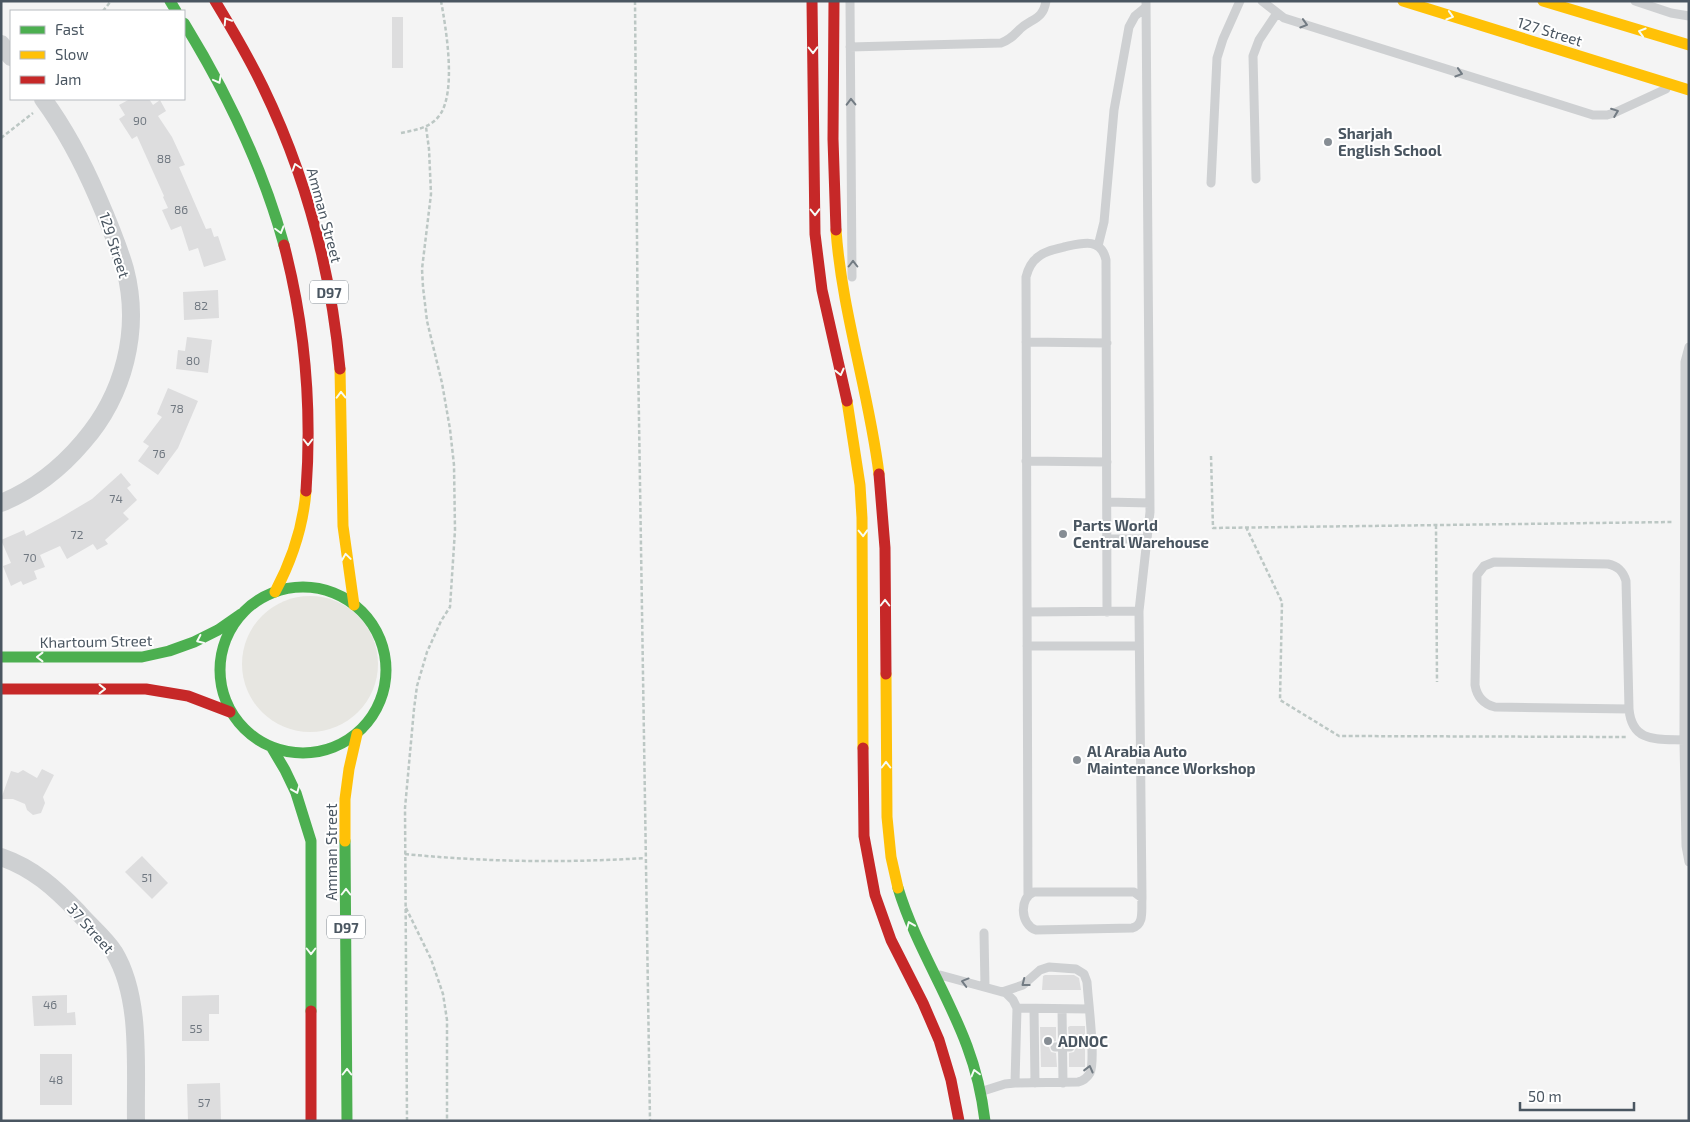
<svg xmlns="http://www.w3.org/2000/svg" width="1690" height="1122" viewBox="0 0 1690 1122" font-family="'Exo 2',sans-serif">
<rect width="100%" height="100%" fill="#f4f4f4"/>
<path fill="#e7e6e1" d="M242 664a68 68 0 1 1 136 0a68 68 0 1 1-136 0Z"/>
<path fill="#ddddde" d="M 392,17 L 403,17 L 403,68 L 392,68 Z
M 130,99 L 149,99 L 153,105 L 160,100 L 166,111 L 158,116 L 172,137 L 185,165 L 179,167 L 206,229 L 211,228 L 214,237 L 218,236 L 226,260 L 204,267 L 198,248 L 189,251 L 181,226 L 171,230 L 162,210 L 168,208 L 163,197 L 164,196 L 137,136 L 132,139 L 119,119 L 125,115 L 119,105 Z
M 218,290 L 219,318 L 184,320 L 183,292 Z
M 187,337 L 212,340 L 208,373 L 176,369 L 178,350 L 185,351 Z
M 168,388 L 198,401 L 178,448 L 158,475 L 138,461 L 149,446 L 143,442 L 162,417 L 157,414 Z
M 121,473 L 131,485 L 127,488 L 137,500 L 123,513 L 129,519 L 105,540 L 108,544 L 97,550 L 93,544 L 67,559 L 60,546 L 40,555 L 45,567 L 34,571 L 37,579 L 23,585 L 21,581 L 11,586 L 3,566 L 11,563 L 1,540 L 24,530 L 26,536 L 60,518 L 92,499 Z
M 42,769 L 54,775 L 43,797 L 45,803 L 41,813 L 33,815 L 27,810 L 25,804 L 13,799 L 1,799 L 11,771 L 18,773 L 23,770 L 37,778 Z
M 142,856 L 168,883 L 152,899 L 125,872 Z
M 1045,975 L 1074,975 L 1079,978 L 1081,990 L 1042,990 L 1043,976 Z
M 67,995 L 67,1013 L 75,1012 L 76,1025 L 34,1026 L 32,996 Z
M 219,995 L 219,1014 L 209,1014 L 209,1041 L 182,1041 L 182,996 Z
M 1070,1026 L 1085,1026 L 1085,1067 L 1069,1067 L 1069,1053 L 1074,1052 L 1076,1047 L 1074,1042 L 1069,1041 L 1068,1027 Z
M 1040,1027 L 1056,1027 L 1056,1041 L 1051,1042 L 1049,1047 L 1051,1052 L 1056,1053 L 1057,1067 L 1041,1067 Z
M 40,1054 L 72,1054 L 72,1105 L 40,1105 Z
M 220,1083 L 221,1121 L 188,1121 L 187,1084 Z"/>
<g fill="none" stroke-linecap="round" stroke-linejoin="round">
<path stroke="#bcc7c4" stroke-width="2.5" stroke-dasharray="4 2.5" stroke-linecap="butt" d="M 635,1 L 638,356 L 650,1121
M 103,11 L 111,1
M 401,133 C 415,130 430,128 439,116 C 457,93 446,28 441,1
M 1,138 L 33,113
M 1211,456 L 1213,528 L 1673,522
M 1436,525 L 1437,682
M 1246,527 L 1282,602 L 1280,700 L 1339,736 L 1628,737
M 405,854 C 485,862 565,863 645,858
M 406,908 L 431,959 L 443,994 L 447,1020 L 447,1121
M 407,1121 L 405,808 L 414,709 L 417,686 L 427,652 L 441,621 L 450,607 L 455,530 L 454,465 L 450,429 L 442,383 L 427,321 L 423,287 L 422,269 L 431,194 L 429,149 L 426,127"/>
<path stroke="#ced0d2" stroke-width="9" d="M 850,1 L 852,277
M 1262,1 L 1284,18 L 1593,115 L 1607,115 L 1614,113 L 1666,89
M 1635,1 L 1671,13 L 1689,16
M 850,47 L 1001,43 C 1010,40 1014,35 1020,29 C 1032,18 1043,20 1046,1
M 1256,179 L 1253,56 L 1259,40 L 1277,13
M 1211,183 L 1217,58 L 1223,39 L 1240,1
M 1098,246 L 1104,222 L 1114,110 L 1129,27 L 1135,16 L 1146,7
M 1026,342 L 1107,343
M 1689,347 L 1685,362 L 1684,740 L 1686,846 L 1689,862
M 1026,461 L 1107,462
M 1107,502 L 1150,503
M 1107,539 L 1147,539
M 1027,612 L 1139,611
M 1027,646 L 1139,646
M 1629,709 L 1495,707 C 1483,704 1477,697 1475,685 L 1477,575 L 1484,566 L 1494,562 L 1608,564 C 1618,566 1623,571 1626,581 L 1629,709 C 1632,743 1657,739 1684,740
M 1034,892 L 1134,892 L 1142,898 C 1141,909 1145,925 1132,928 L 1036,930 C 1020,925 1019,897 1034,892 Z
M 1028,895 L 1026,277 C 1028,269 1031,262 1038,257 C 1045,251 1055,249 1064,247 C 1082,243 1101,237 1106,260 L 1107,612
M 1142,898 L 1139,611 L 1150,512 L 1146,1
M 984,933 L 985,987
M 940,975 L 1006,993 L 1013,1000 L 1017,1008 L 1015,1083
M 1017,1008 L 1089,1009
M 1034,1009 L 1035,1083
M 1062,1009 L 1063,1083
M 1055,1047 L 1070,1047
M 983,1091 L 1005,1084 L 1015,1083 L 1078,1082 C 1083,1081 1087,1078 1090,1073 C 1096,1059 1088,1001 1087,982 L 1084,974 L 1076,969 L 1049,967 L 1040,970 L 1023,985 L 1002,992"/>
<path stroke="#ced0d2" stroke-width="18" d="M 1,44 L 11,57
M 1,503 C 33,490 61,468 83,442 C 124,395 141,330 125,269 C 118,245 108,221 98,198 C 83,163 65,129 43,99
M 1,857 C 33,868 55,888 78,912 C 89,925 105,938 114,952 C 142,998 135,1068 136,1121"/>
<path stroke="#4caf50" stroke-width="11" d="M 170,1 L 176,11
M 184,23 C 227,93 262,165 284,245
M220 670a83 83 0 1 1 166 0a83 83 0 1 1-166 0Z
M 1,657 L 142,657 L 169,651 L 194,642 L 218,630 L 241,614
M 272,748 L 285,770 L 296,793 L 311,841 L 311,1011
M 345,841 L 347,1121
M 898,888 C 915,944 947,992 967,1046 C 976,1070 982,1096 985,1121"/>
<path stroke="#ffc107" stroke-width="11" d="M 1403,1 L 1689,90
M 1543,1 L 1689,45
M 836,230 C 842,313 869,392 879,474
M 340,369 L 343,526 L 354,605
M 847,401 L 860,485 L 862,518 L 863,748
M 275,592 C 292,560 303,528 306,491
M 886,674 L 887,817 L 891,857 L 898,888
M 345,841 L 345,799 L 349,769 L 357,734"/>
<path stroke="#c62828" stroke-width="11" d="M 215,1 C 232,29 249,58 263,87 C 306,176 331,271 340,369
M 812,1 L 815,234 L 822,290 L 847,401
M 834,1 L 833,139 L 836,230
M 284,245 C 305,325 312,409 306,491
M 879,474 L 885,548 L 886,674
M 1,689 L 146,689 L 188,696 L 230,712
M 863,748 L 864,836 L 875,895 L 891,940 L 923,1003 L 939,1040 L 951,1080 L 959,1121
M 311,1011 L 311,1121"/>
</g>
<defs><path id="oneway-chevron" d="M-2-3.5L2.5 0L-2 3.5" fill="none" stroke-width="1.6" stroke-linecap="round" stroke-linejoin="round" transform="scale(1.25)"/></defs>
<g stroke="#f6fbf6">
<use href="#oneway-chevron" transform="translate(1450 16) rotate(17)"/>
<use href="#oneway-chevron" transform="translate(227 21) rotate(-122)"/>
<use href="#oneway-chevron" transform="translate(1642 32) rotate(-163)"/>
<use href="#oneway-chevron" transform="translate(813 50) rotate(89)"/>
<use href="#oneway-chevron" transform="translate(218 80) rotate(62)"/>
<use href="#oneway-chevron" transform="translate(296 167) rotate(-108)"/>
<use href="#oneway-chevron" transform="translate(815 212) rotate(89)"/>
<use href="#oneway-chevron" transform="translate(280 230) rotate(74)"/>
<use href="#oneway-chevron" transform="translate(840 372) rotate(76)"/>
<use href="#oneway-chevron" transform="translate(341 395) rotate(-91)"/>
<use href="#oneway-chevron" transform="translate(308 442) rotate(90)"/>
<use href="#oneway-chevron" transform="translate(863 533) rotate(88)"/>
<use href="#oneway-chevron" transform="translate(346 557) rotate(-98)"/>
<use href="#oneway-chevron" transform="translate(885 603) rotate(-90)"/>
<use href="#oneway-chevron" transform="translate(200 640) rotate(155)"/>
<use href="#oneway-chevron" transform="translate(40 657) rotate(180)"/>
<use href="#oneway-chevron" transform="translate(102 689)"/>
<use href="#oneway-chevron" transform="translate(886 765) rotate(-90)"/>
<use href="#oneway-chevron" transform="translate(296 790) rotate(68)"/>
<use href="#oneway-chevron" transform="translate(346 892) rotate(-90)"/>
<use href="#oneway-chevron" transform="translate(910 925) rotate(-112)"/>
<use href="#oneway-chevron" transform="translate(311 951) rotate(90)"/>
<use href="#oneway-chevron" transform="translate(347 1072) rotate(-90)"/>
<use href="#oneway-chevron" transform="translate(975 1073) rotate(-105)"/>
</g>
<g stroke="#727b83">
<use href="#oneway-chevron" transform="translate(1304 24) rotate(17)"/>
<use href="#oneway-chevron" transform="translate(1459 73) rotate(17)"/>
<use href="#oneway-chevron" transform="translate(851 102) rotate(-91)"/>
<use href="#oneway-chevron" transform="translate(1615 112) rotate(-21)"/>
<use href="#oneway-chevron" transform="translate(853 264) rotate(-90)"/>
<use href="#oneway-chevron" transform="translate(965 982) rotate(-165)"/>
<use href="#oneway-chevron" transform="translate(1025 983) rotate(142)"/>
<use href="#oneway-chevron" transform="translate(1089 1069) rotate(-76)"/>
</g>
<g fill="#868d94" stroke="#fff" stroke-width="2">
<circle cx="1328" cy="142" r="5"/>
<circle cx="1063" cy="534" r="5"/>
<circle cx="1077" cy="760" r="5"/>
<circle cx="1048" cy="1041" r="5"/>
</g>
<g text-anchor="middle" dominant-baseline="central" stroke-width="4" stroke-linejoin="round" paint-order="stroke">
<g font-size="12" fill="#707881">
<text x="140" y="120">90</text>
<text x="164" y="158">88</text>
<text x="181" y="209">86</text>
<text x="201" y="305">82</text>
<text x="193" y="360">80</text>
<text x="177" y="408">78</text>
<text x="159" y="453">76</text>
<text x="116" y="498">74</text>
<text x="77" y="534">72</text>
<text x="30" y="557">70</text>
<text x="147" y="877">51</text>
<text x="50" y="1004">46</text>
<text x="196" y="1028">55</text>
<text x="56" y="1079">48</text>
<text x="204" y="1102">57</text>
</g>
<g fill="#fff" stroke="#808990" stroke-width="1">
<rect x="310" y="280.5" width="38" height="23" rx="4"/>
<rect x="327" y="915.5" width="38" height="23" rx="4"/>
</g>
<g font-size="14" font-weight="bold" fill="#4a5661">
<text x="329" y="292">D97</text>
<text x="346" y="927">D97</text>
</g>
<g font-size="15" fill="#4a5661" stroke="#fff">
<text transform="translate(1550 31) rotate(17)">127 Street</text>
<text transform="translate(325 215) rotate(75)">Amman Street</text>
<text transform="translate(115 245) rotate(72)">129 Street</text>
<text transform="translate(96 641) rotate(-1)">Khartoum Street</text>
<text transform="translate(331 852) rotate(-90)">Amman Street</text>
<text transform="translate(91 928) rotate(48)">37 Street</text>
</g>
<g font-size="15" font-weight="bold" fill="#4a5661" stroke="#fff" text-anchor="start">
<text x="1338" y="133">Sharjah<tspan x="1338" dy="17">English School</tspan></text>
<text x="1073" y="525">Parts World<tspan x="1073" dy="17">Central Warehouse</tspan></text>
<text x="1087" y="751">Al Arabia Auto<tspan x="1087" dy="17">Maintenance Workshop</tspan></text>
<text x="1058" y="1041">ADNOC</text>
</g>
</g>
<rect width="1690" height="1122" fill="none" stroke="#4a5661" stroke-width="5"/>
<rect x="10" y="10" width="175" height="90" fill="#ffffff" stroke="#b7bbc0"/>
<rect x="20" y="26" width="25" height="8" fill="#4caf50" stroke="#b7bbc0"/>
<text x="55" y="35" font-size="15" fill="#4a5661">Fast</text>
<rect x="20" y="51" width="25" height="8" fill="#ffc107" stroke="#b7bbc0"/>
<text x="55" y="60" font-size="15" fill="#4a5661">Slow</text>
<rect x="20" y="76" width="25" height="8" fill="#c62828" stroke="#b7bbc0"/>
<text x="55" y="85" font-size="15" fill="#4a5661">Jam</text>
<path d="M1520 1102v8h114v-8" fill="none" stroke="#4a5661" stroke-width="2.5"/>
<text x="1528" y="1102" font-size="15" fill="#4a5661" stroke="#ffffff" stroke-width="4" paint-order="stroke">50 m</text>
</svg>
